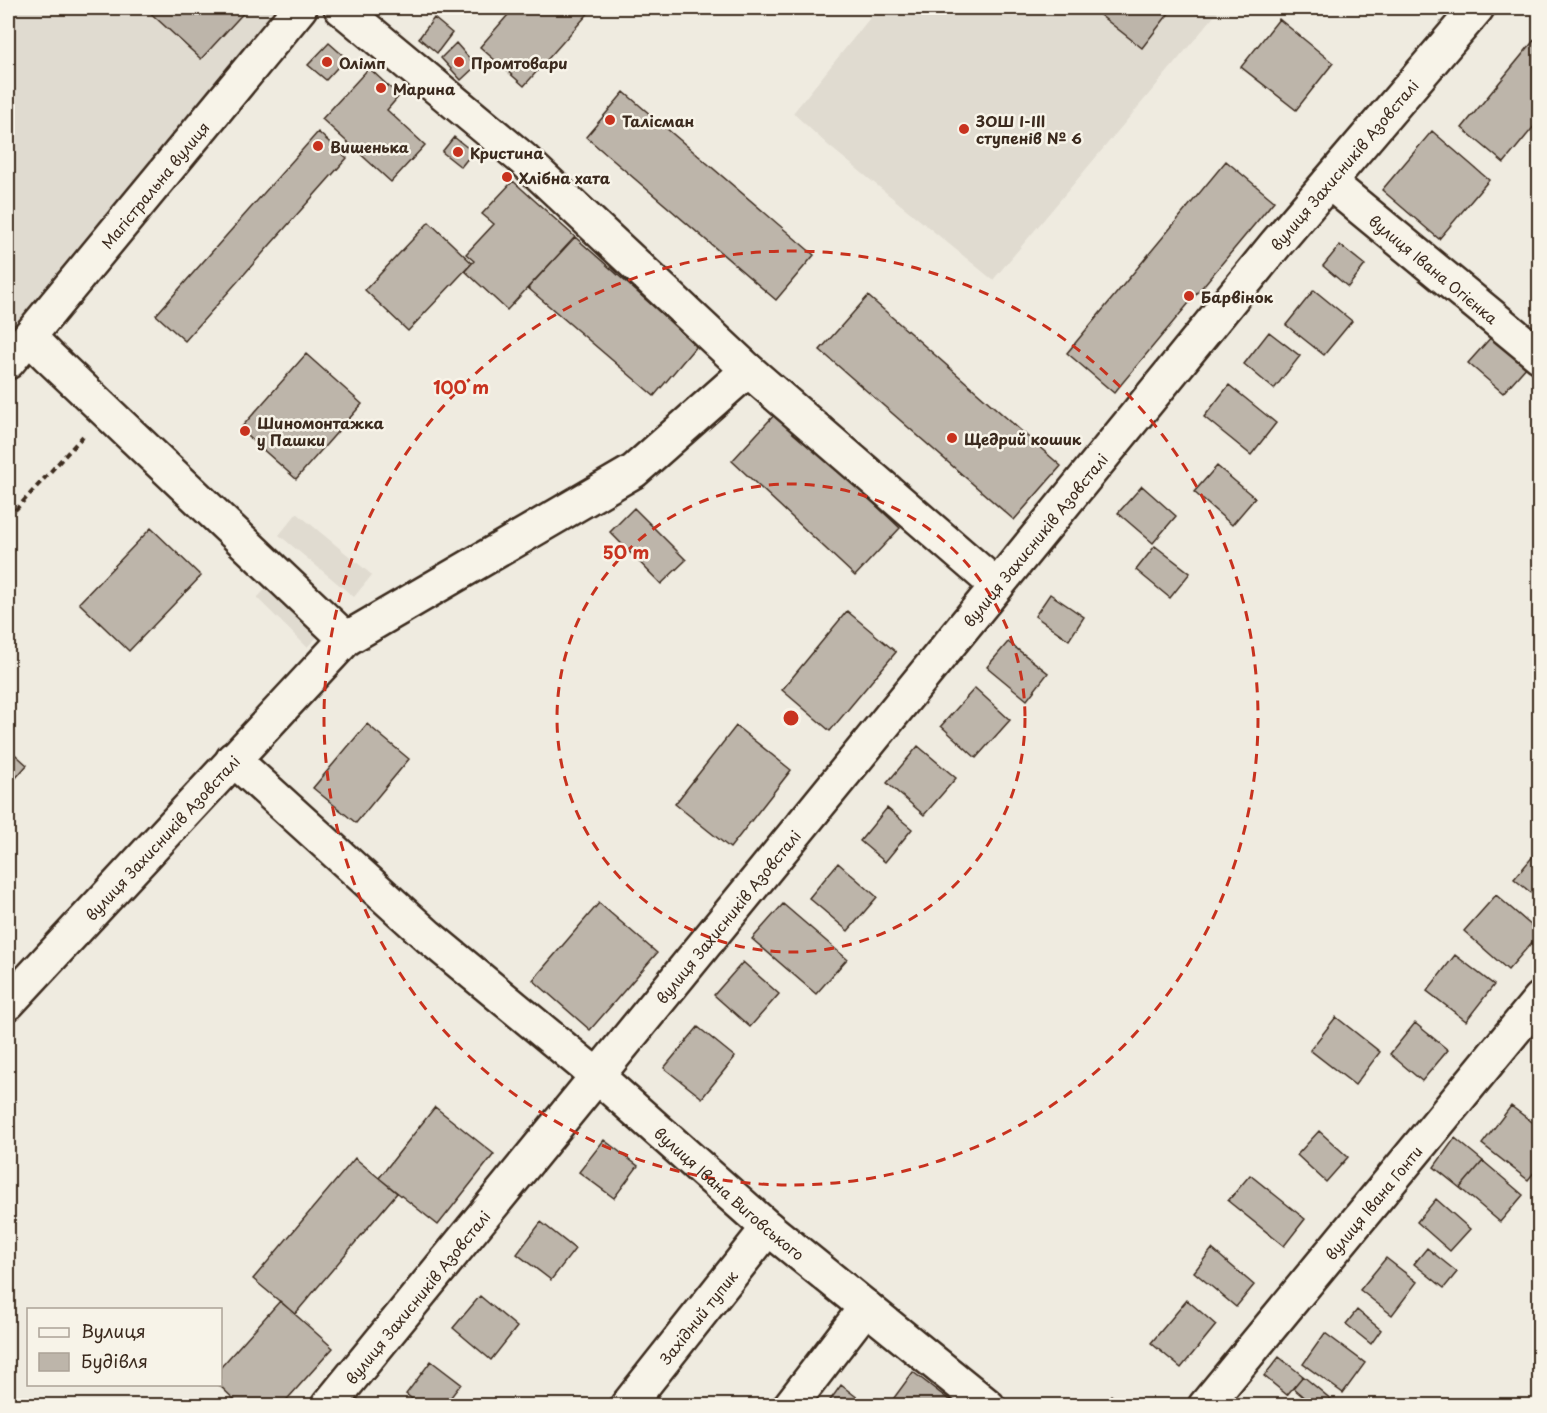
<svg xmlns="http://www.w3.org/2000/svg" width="1547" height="1413" viewBox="0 0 1547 1413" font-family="'Playpen Sans',sans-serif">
<rect width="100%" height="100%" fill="#efebe0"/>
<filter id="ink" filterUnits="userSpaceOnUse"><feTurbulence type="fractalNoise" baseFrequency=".0167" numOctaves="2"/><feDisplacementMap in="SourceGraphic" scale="12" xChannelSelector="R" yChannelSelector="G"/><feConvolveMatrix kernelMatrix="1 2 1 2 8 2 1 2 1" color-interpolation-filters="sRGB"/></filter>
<g filter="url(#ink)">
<path fill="#e0dbd0" d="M 8,8 L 304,8 L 8,362 Z
M 878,8 L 1221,8 L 993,280 L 829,146 L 793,113 Z
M 297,513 L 372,575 L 354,597 L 279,535 Z
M 272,582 L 323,631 L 307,647 L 257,598 Z"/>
<path fill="#bdb5aa" stroke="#3b2a1e" stroke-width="1.5" d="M 145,8 L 248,8 L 201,59 Z
M 514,8 L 593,8 L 524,86 L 480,47 Z
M 1091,8 L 1173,8 L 1142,48 Z
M 434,18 L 452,33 L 437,53 L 419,38 Z
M 1279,19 L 1333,63 L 1296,110 L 1241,67 Z
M 1540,33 L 1540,119 L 1504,163 L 1462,128 Z
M 329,43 L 346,58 L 326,80 L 308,65 Z
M 456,43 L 476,66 L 461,80 L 441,58 Z
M 369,68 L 399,96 L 387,110 L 425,145 L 391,182 L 322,119 Z
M 624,92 L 814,255 L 776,300 L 586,137 Z
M 1432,131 L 1489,180 L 1439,239 L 1382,190 Z
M 318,132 L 347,158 L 185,341 L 156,315 Z
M 454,137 L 473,152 L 461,167 L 442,152 Z
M 1226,161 L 1274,201 L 1114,393 L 1067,353 Z
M 513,181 L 575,237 L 507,310 L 465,271 L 474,261 L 466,254 L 494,224 L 482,214 Z
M 429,222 L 472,263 L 408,331 L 365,290 Z
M 575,237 L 697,345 L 654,396 L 528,288 Z
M 1340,245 L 1365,265 L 1348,287 L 1323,266 Z
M 1314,290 L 1352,321 L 1324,355 L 1286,325 Z
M 868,296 L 1061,466 L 1014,520 L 820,350 Z
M 1269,332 L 1300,356 L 1274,389 L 1244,364 Z
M 1493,335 L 1528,365 L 1503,393 L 1468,363 Z
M 306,354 L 362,404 L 296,479 L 240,429 Z
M 1229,385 L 1276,423 L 1251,455 L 1204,417 Z
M 777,412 L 900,528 L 855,576 L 732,461 Z
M 1217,466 L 1255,498 L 1232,525 L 1194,492 Z
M 1142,486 L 1176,516 L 1153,543 L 1118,513 Z
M 634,508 L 686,560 L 661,584 L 610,532 Z
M 151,528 L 201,576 L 129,651 L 79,603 Z
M 1155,546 L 1190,573 L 1170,598 L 1136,570 Z
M 1050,594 L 1084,617 L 1069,640 L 1035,616 Z
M 847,611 L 896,652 L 830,731 L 782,690 Z
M 1008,642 L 1048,673 L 1027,700 L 987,667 Z
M 975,688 L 1010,720 L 976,758 L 941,726 Z
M 367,724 L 409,759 L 356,823 L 313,788 Z
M 736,726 L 791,770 L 730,848 L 675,804 Z
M 918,746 L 956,778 L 924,815 L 887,783 Z
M 8,748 L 27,765 L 8,787 Z
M 887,808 L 912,829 L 885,862 L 860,841 Z
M 1540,848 L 1540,900 L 1514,879 Z
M 838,863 L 877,897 L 848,931 L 809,898 Z
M 1496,895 L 1540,933 L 1508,970 L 1464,931 Z
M 599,903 L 657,953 L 590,1030 L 533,980 Z
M 783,904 L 847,959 L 816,994 L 752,939 Z
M 1455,955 L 1494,985 L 1466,1021 L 1427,991 Z
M 743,962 L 779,994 L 750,1027 L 714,995 Z
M 1336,1017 L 1380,1052 L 1355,1085 L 1310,1050 Z
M 1415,1023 L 1448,1050 L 1422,1081 L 1390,1054 Z
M 698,1027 L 735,1057 L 702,1098 L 664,1068 Z
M 1511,1106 L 1540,1128 L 1540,1165 L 1528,1180 L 1482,1144 Z
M 435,1107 L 494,1154 L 438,1225 L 379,1178 Z
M 1319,1131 L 1348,1157 L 1326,1182 L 1297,1155 Z
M 1455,1138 L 1483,1161 L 1460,1188 L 1434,1167 Z
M 604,1140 L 638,1166 L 614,1198 L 579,1172 Z
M 355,1158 L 397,1193 L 295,1314 L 253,1279 Z
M 1483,1161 L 1523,1195 L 1500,1222 L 1460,1188 Z
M 1250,1175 L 1305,1219 L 1284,1246 L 1228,1201 Z
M 1436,1199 L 1470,1229 L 1450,1251 L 1417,1222 Z
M 541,1222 L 575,1249 L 551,1280 L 517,1254 Z
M 1427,1248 L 1457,1272 L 1444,1288 L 1414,1264 Z
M 1212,1249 L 1254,1285 L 1236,1307 L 1194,1272 Z
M 1386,1258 L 1417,1282 L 1392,1315 L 1360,1290 Z
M 480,1296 L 517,1327 L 491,1360 L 453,1328 Z
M 1187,1300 L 1216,1325 L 1181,1368 L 1151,1343 Z
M 280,1301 L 333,1348 L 281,1406 L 241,1406 L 218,1384 L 220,1384 L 220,1368 Z
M 1357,1310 L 1381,1330 L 1371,1344 L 1346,1324 Z
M 1325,1333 L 1365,1363 L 1343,1393 L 1303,1364 Z
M 1279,1357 L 1303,1376 L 1287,1395 L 1264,1376 Z
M 431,1361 L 461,1384 L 444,1406 L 421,1406 L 406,1394 Z
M 913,1372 L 953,1403 L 951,1406 L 888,1406 Z
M 1303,1376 L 1333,1401 L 1330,1406 L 1314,1406 L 1293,1388 Z
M 841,1385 L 868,1406 L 826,1406 Z
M 1111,1395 L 1123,1406 L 1102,1406 Z"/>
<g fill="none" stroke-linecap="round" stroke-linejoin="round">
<defs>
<g id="minor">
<path d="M 341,8 L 523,159 L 748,370 L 997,586"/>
<path id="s1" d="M 1329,182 L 1540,356"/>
<path d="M 29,337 L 49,357 L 346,639"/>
<path id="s2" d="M 233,759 L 428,936 L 596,1075 L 768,1228 L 988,1406"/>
<path id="s3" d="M 8,1003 L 346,639 L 634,471 L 748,370"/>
<path id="s4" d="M 328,1406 L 1275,245 L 1477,8"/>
<path id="s5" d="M 627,1406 L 768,1228"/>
<path d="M 790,1406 L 866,1307"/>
<path id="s6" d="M 1205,1406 L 1540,999"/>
</g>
<g id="major">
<path id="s7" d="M 8,362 L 300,8"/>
</g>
</defs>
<use href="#minor" stroke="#3b2a1e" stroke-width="38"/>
<use href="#major" stroke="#3b2a1e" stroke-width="38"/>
<path stroke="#3b2a1e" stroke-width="4" stroke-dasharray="6 4.5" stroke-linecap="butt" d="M 8,518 L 84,435"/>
<use href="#minor" stroke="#f7f3e8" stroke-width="33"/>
<use href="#major" stroke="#f7f3e8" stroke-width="33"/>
</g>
</g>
<g fill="none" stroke="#c8321e" stroke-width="3" stroke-dasharray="10 8">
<circle cx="791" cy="718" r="234"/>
<circle cx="791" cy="718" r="467"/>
</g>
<g fill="#c8321e" stroke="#f7f3e8" stroke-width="2">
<circle cx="327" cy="62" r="6"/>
<circle cx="459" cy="62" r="6"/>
<circle cx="381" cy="88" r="6"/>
<circle cx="610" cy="120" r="6"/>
<circle cx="964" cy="129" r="6"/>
<circle cx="318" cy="146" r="6"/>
<circle cx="458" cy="152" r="6"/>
<circle cx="507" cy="177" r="6"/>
<circle cx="1189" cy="296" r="6"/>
<circle cx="245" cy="431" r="6"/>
<circle cx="952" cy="438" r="6"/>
</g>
<g text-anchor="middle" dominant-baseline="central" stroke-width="5" stroke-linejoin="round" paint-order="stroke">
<g font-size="15" font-weight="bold" fill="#3b2a1e" stroke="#f7f3e8" text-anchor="start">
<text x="339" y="62">Олімп</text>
<text x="471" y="62">Промтовари</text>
<text x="393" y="88">Марина</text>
<text x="622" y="120">Талісман</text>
<text x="976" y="120">ЗОШ I-III<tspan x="976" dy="17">ступенів № 6</tspan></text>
<text x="330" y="146">Вишенька</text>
<text x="470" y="152">Кристина</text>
<text x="519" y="177">Хлібна хата</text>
<text x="1201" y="296">Барвінок</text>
<text x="257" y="422">Шиномонтажка<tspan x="257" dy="17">у Пашки</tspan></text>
<text x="964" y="438">Щедрий кошик</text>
</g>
<g font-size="15" fill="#3b2a1e" stroke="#f7f3e8">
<text stroke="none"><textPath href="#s4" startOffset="1604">вулиця Захисників Азовсталі</textPath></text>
<text stroke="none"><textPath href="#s7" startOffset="230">Магістральна вулиця</textPath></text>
<text stroke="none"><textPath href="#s1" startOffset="136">вулиця Івана Огієнка</textPath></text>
<text stroke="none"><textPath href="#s4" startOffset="1118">вулиця Захисників Азовсталі</textPath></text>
<text stroke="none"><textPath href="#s3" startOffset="226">вулиця Захисників Азовсталі</textPath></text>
<text stroke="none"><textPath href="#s4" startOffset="632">вулиця Захисників Азовсталі</textPath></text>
<text stroke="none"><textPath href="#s2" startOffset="660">вулиця Івана Виговського</textPath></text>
<text stroke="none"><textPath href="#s6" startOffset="264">вулиця Івана Гонти</textPath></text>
<text stroke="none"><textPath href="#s4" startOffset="141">вулиця Захисників Азовсталі</textPath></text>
<text stroke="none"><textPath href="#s5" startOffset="114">Західний тупик</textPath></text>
</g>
</g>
<circle cx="791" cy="718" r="9" fill="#c8321e" stroke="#f7f3e8" stroke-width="3"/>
<g font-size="18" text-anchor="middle" font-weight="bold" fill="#c8321e" stroke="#f7f3e8" stroke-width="5" stroke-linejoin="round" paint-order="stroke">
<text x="461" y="394">100 m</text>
<text x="626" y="559">50 m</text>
</g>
<rect width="1547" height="1413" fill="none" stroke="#f7f3e8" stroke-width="30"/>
<rect x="15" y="15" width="1517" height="1383" fill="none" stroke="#3b2a1e" stroke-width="2" filter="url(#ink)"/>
<rect x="27" y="1308" width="195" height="78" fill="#f7f3e8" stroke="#aca397" stroke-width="1.5"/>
<rect x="39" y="1328" width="30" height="9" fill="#f7f3e8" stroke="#aca397" stroke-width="1.5"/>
<text x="81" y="1338" font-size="18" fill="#3b2a1e">Вулиця</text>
<rect x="39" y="1353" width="30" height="18" fill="#bdb5aa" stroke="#aca397" stroke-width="1.5"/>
<text x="81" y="1368" font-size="18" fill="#3b2a1e">Будівля</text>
</svg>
